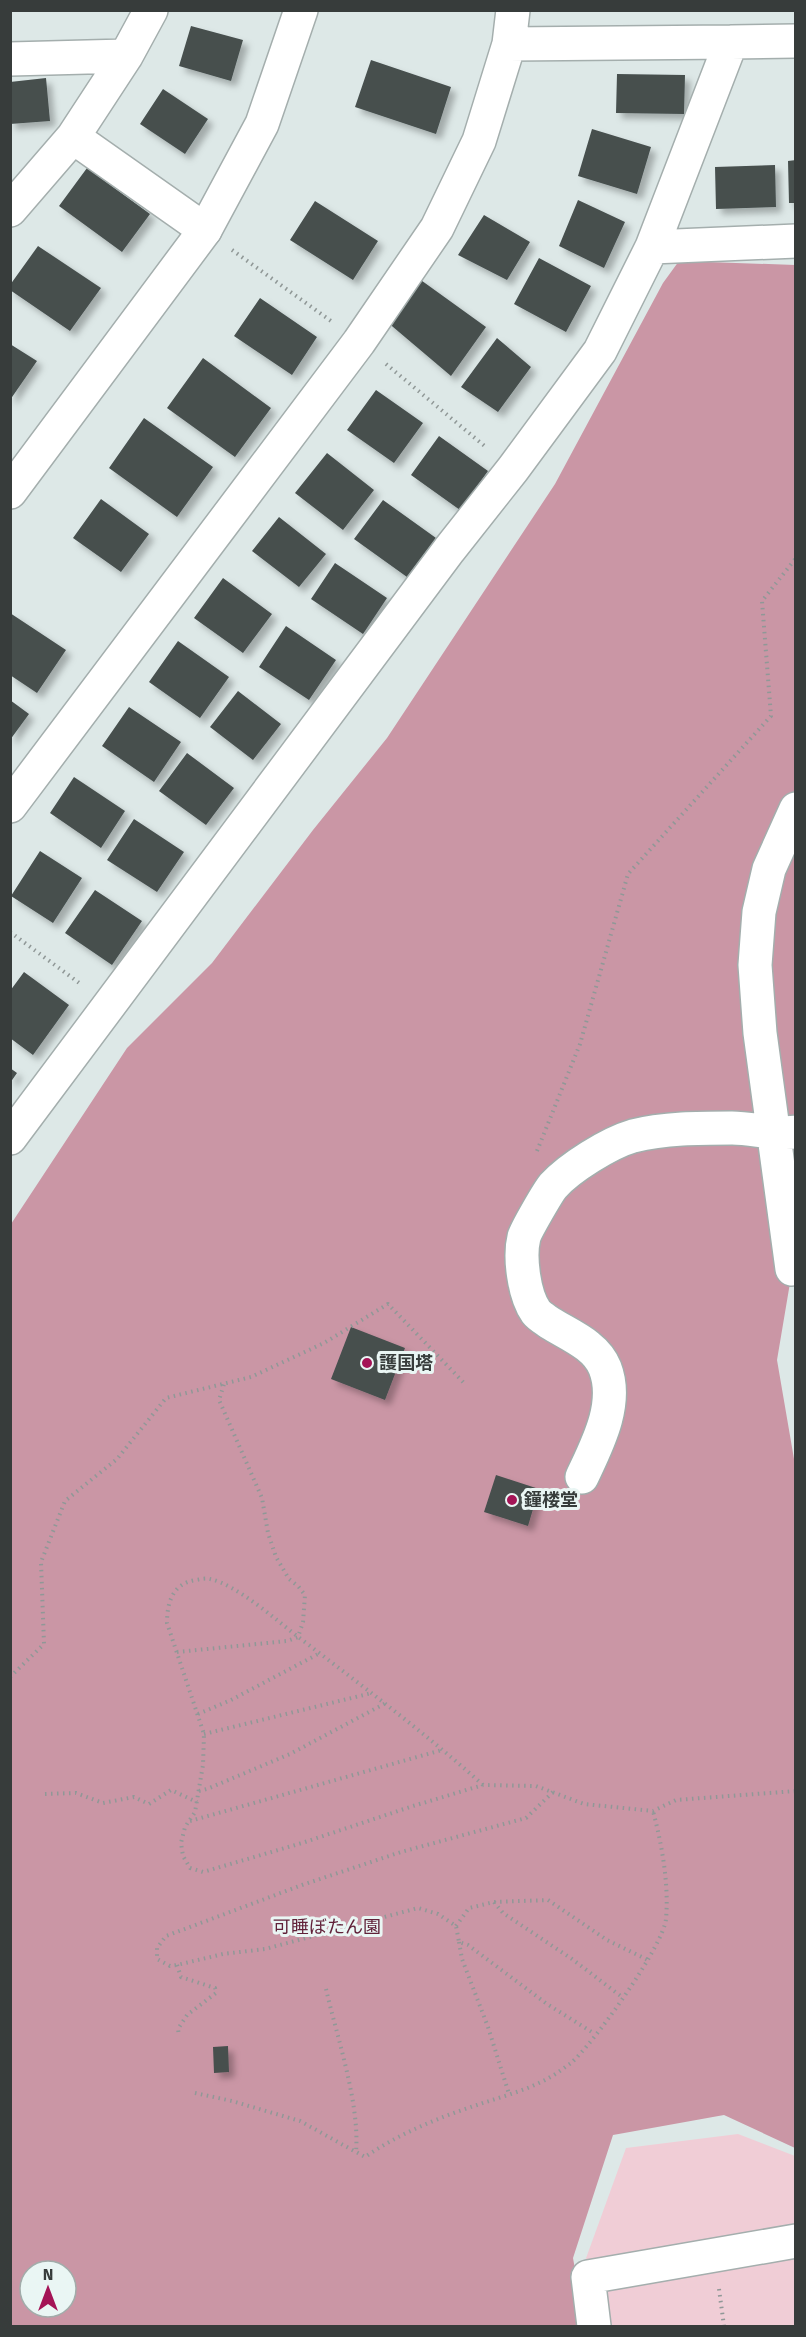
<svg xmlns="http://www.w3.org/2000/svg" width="806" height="2337" viewBox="0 0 806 2337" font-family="'Fira Sans','Noto Sans JP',sans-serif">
<defs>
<filter id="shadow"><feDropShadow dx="5.5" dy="5.5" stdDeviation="3" flood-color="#0004"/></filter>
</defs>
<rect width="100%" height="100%" fill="#dde8e7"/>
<path fill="#f0cdd6" d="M 738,2134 L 795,2156 L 795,2326 L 590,2326 L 581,2272 L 626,2148 Z"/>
<path fill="#ca96a5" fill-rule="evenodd" d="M 679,261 L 795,265 L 796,1283 L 792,1271 L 777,1360 L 794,1459 L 795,2148 L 724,2115 L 613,2135 L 573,2258 L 585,2326 L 11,2326 L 11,1224 L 127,1048 L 212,963 L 313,830 L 387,738 L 555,484 L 663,283 ZM 30,2271 L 66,2271 L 66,2307 L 30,2307 Z"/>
<path fill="#464f4e" filter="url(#shadow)" d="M 191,26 L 243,40 L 231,81 L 179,66 Z
M 371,60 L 451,87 L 436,134 L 355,107 Z
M 617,74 L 685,75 L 684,114 L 616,113 Z
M 46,78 L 50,121 L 10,124 L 10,82 Z
M 163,89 L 208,119 L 185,154 L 140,124 Z
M 592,129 L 651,147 L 637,194 L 578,176 Z
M 796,160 L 796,203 L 789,203 L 788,161 Z
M 775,165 L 776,207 L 716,209 L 715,167 Z
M 87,168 L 150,214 L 122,252 L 59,206 Z
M 578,200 L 625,222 L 604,268 L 559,246 Z
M 315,201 L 378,241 L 353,280 L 290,240 Z
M 484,215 L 530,242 L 507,280 L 458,255 Z
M 38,246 L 101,288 L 70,331 L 10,290 L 10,285 Z
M 539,258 L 591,286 L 566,332 L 514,304 Z
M 418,278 L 486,327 L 451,376 L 386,321 Z
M 260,298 L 317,337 L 292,375 L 234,336 Z
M 497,338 L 531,367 L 498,412 L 461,387 Z
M 10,344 L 37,361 L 10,400 Z
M 203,358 L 271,408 L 235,457 L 167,408 Z
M 376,390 L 423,423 L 394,463 L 347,430 Z
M 144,418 L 213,467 L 177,517 L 109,468 Z
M 439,436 L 488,471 L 460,510 L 411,475 Z
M 327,453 L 374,490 L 343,530 L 295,493 Z
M 101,499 L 149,534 L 121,572 L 73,538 Z
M 383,500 L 436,538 L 407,577 L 354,539 Z
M 279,517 L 326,554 L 299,587 L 252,551 Z
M 335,563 L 387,598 L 363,634 L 311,599 Z
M 223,578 L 272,614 L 243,653 L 194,618 Z
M 10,613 L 66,650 L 37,693 L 10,675 Z
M 286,626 L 336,660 L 309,700 L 259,667 Z
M 178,641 L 229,677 L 200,718 L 149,682 Z
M 238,691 L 281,724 L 253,760 L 210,727 Z
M 10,700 L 29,714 L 10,740 Z
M 129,707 L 181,742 L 154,782 L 102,746 Z
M 187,753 L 234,788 L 206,825 L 159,791 Z
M 74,777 L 125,811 L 101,848 L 50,813 Z
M 134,819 L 184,852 L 157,892 L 107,860 Z
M 40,851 L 82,878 L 53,923 L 11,896 Z
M 95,890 L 142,921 L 112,965 L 65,933 Z
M 24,972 L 69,1005 L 33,1055 L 10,1038 L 10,991 Z
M 10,1068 L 17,1073 L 10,1083 Z
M 351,1327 L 405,1348 L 385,1400 L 331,1379 Z
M 496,1475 L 539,1489 L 528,1526 L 484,1512 Z
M 228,2046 L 229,2072 L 214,2073 L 213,2047 Z"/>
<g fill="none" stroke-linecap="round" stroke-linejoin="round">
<defs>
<path id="minor" d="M 509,44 L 513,10
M 10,59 L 126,56
M 73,137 L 205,230
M 10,210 L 73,137 L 126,56 L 151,10
M 652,247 L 796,241
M 10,806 L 359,342 L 437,228 L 479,141 L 509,44 L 731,42
M 10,1138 L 449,550 L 513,469 L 600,351 L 652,247 L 731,42 L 796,41
M 792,1269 L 760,1033 L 755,965 L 759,912 L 769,869 L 796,809
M 582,1477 C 597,1445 619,1404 605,1368 C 596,1345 569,1335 550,1323 C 546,1320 539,1316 536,1312 C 524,1295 519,1257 524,1237 C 526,1230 548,1192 553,1186 C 569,1168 609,1143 633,1136 C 664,1128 700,1128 732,1128 C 753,1128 775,1135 796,1132
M 594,2326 L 588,2277 L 796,2241"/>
<path id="tertiary" d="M 10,492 L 205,230 L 262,124 L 301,10"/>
</defs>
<use href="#minor" stroke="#a4aead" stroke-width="36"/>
<use href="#tertiary" stroke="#a4aead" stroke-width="36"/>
<path stroke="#909897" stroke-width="4" stroke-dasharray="1.5 4.5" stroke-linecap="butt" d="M 232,250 L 331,321
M 386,364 L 487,448
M 10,932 L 82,985
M 537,1151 L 580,1044 L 628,874 L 771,716 L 762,601 L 796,558
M 177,1652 L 287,1641 L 298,1637 L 303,1622 L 305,1595 L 298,1586 L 289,1579 L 276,1557 L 268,1533 L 262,1498 L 219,1400 L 224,1384
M 10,1677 L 44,1644 L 41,1562 L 65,1501 L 117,1459 L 166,1398 L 251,1377 L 324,1343 L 388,1304 L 464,1383
M 198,1714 L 231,1700 L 320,1653
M 204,1734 L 372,1693
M 483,1785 C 424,1732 361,1685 297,1636 C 275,1619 237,1585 210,1579 C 206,1578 201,1579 196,1580 C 173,1583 167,1602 167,1623 L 204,1734 L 203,1765 L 195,1812 L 185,1827 L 181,1843 L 183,1856 L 190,1868 L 203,1872 L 302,1843 L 413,1806 L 483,1785 L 536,1786 L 584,1804 L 653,1811 L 676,1800 L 796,1791
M 199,1791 L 207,1789 L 290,1754 L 386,1703
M 553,1792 L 526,1818 L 401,1852 L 302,1885 L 166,1936 L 157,1948 L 157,1959 L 170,1966 L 177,1965 L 223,1954 L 265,1949 L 418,1908 L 438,1914 L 456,1926 L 459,1942 L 468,1945 L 547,2004 L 595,2034
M 45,1794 L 76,1793 L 103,1803 L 134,1797 L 149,1804 L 171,1790 L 197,1802
M 190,1821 L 442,1750
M 494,1902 L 503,1913 L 572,1959 L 622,1997
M 456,1926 L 469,1908 L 494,1902 L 548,1900 L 607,1940 L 648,1960
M 459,1942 L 462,1959 L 488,2027 L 509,2094
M 177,1965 L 181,1977 L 215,1988 L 216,1993 L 187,2015 L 178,2029 L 179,2036
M 326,1989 C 337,2037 360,2104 356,2152
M 195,2093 L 232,2101 L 300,2121 L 365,2157 C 400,2133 440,2117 480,2104 C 504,2096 531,2089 552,2076 C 559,2072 565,2067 571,2063 C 593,2044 663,1947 666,1919 C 669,1884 662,1845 653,1811
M 719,2289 L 724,2326"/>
<use href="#minor" stroke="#fff" stroke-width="33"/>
<use href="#tertiary" stroke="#fff" stroke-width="33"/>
</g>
<g fill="#a41456" stroke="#eaf6f4" stroke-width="2">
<circle cx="367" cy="1363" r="6"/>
<circle cx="512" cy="1500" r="6"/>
</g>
<g text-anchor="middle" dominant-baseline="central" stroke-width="6" stroke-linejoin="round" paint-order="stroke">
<g font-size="18" font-weight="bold" fill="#373c3b" stroke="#eaf6f4" text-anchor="start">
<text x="379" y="1363">護国塔</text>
<text x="524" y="1500">鐘楼堂</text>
</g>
<g font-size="18" fill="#602138" stroke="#eaf6f4">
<text x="327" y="1927">可睡ぼたん園</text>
</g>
</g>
<rect width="806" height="2337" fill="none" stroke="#373c3b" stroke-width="24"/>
<g transform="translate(48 2289)"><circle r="28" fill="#eaf6f4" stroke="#a2acaa" stroke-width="1.5"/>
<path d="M0-4.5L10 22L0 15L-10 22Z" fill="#a41456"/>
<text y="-9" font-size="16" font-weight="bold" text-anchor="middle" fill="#373c3b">N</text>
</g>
</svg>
